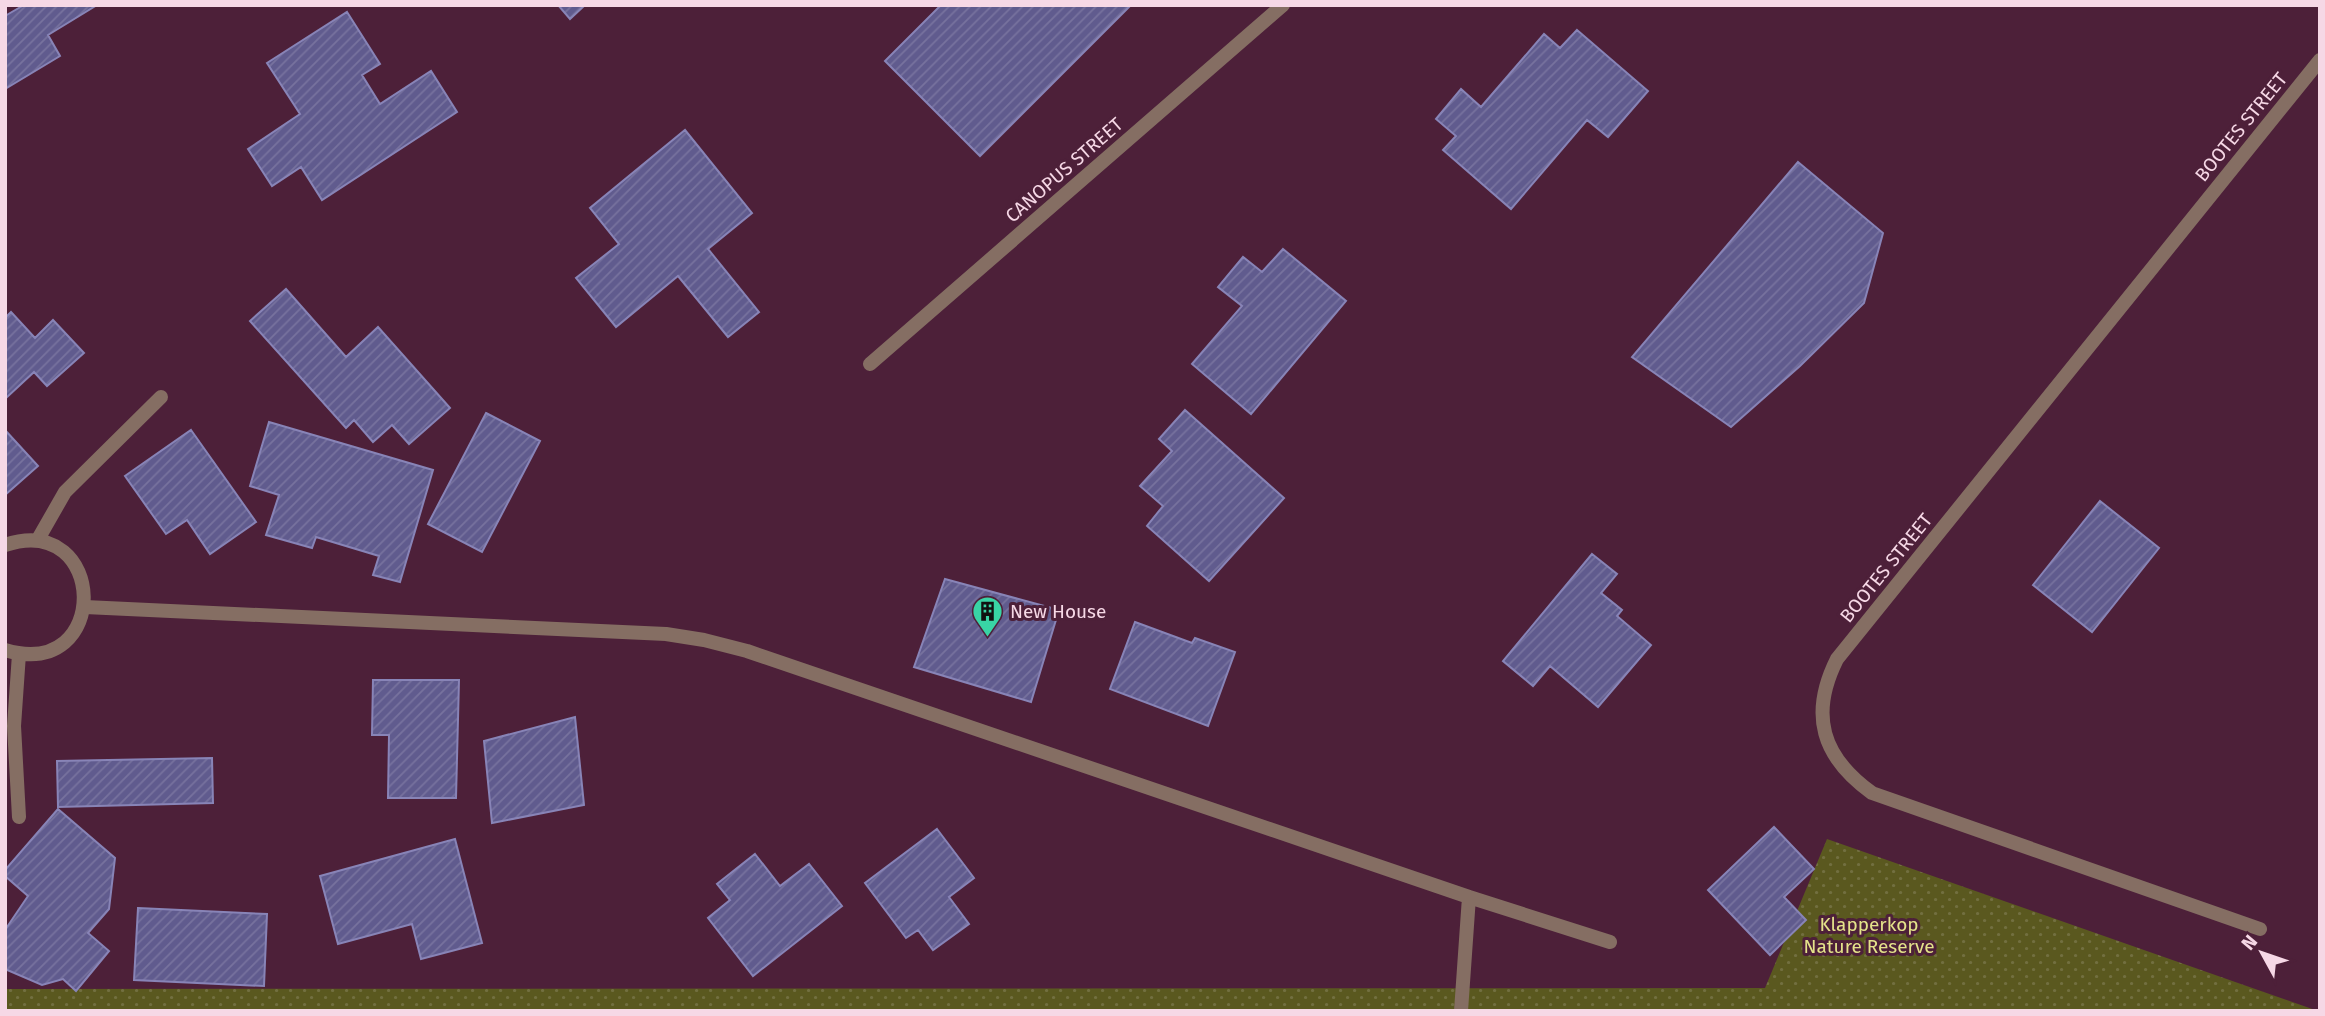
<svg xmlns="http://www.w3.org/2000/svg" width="2325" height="1016" viewBox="0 0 2325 1016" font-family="'Fira Sans',sans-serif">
<defs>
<pattern id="park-dots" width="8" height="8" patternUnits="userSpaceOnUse" patternTransform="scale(1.75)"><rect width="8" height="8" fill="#5a581f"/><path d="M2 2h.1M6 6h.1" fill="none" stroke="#726f40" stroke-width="1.8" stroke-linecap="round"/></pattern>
<pattern id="building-hatch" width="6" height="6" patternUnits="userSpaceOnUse" patternTransform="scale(1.75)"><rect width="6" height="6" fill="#605b8e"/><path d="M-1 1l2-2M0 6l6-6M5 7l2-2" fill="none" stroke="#77729e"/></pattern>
</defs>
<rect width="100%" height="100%" fill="#4d2039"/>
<path fill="url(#park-dots)" d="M 1827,839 L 2318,1011 L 5,1011 L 5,989 L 1765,988 Z"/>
<path fill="url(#building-hatch)" stroke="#8884b7" stroke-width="2" d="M 24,5 L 97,5 L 48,35 L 60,56 L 5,89 L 5,16 Z
M 558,5 L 585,5 L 570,19 Z
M 941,5 L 1131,5 L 980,156 L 885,61 Z
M 347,12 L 380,64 L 362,75 L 380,104 L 431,71 L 457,112 L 322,200 L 301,167 L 272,186 L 248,149 L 300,114 L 267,63 Z
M 1577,30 L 1648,91 L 1608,137 L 1587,120 L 1511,209 L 1443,150 L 1456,136 L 1436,119 L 1461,89 L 1481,107 L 1544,34 L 1560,48 Z
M 685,130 L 752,213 L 708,249 L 759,312 L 728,337 L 678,276 L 616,327 L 576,278 L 619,244 L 590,208 Z
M 1798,162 L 1883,233 L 1864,303 L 1800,366 L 1731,427 L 1632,357 Z
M 1283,249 L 1346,301 L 1251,414 L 1192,364 L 1242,306 L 1218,287 L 1243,257 L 1262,272 Z
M 286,289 L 346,357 L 378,327 L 450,408 L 409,444 L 392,425 L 373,442 L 354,420 L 346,428 L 250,321 Z
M 11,312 L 35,338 L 53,320 L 84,353 L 47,386 L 34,372 L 5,399 L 5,318 Z
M 1185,410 L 1284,498 L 1209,581 L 1147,526 L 1163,506 L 1140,486 L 1172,451 L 1159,439 Z
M 486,413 L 540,441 L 482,552 L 428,524 Z
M 269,422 L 433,470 L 400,582 L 373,575 L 379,556 L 316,537 L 312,548 L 266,535 L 279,495 L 250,486 Z
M 5,430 L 38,466 L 5,495 Z
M 191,430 L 256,522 L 210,554 L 187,520 L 166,534 L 125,476 Z
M 2100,501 L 2159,548 L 2092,632 L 2033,585 Z
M 1592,554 L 1617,574 L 1601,593 L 1622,610 L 1617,616 L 1651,645 L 1598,707 L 1550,666 L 1533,686 L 1503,661 Z
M 945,579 L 1059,610 L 1031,702 L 914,667 Z
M 1135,622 L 1192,643 L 1195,638 L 1235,652 L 1208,726 L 1110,689 Z
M 373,680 L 459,680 L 456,798 L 388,798 L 389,735 L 372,735 Z
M 575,717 L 584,805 L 492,823 L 484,741 Z
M 212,758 L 213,803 L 58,807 L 57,761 Z
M 58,809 L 115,858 L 109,909 L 88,933 L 109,951 L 76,991 L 63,979 L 42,985 L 5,969 L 5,930 L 28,896 L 5,876 L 5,870 Z
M 1774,827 L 1814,869 L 1784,897 L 1806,920 L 1770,955 L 1708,890 Z
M 937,829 L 974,878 L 949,897 L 969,924 L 933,950 L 918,930 L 906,938 L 865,883 Z
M 455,839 L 482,943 L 421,959 L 412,924 L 338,944 L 320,876 Z
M 755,854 L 780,886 L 809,864 L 842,906 L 753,976 L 708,918 L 730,900 L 717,884 Z
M 138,908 L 267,914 L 264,986 L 134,980 Z"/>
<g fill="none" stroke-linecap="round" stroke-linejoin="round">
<path stroke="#856e63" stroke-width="14" d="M 870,364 L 1283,5
M 37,541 L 65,492 L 161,397
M 5,545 C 108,511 112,682 5,650
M 85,607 L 666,634 L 704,640 L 747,651 L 1469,897 L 1461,1011
M 19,654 L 14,726 L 19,817
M 1469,897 L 1610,942
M 2260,929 L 1872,793 C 1822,757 1809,715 1837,659 L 2320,60"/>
</g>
<defs>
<symbol id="building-pin" viewBox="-11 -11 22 30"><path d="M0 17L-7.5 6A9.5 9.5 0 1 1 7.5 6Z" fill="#39d4a5" stroke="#4d2039"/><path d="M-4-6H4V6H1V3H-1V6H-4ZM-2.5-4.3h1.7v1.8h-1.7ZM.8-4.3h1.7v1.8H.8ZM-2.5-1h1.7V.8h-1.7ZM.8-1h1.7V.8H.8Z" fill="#111"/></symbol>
</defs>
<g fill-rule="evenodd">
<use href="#building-pin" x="970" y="594" width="35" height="47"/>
</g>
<g text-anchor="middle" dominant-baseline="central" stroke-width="6" stroke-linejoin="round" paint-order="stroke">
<g font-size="19" fill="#f6d8e6" stroke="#4d2039">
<text transform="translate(2241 127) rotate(-51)">BOOTES STREET</text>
<text transform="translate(1064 170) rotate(-41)">CANOPUS STREET</text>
<text transform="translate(1886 568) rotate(-51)">BOOTES STREET</text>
</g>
<g font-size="19" fill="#f6d8e6" stroke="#4d2039" text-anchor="start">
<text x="1010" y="611">New House</text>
</g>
<g font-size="19" fill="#e4e38a" stroke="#4d2039">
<text x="1869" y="924">Klapperkop<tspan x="1869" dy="22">Nature Reserve</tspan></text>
</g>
</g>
<rect width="2325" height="1016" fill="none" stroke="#f6d8e6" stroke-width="14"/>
<g transform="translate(2262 953) rotate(310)" stroke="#4d2039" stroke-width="5" paint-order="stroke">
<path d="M0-5L12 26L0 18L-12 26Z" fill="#f6d8e6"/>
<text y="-10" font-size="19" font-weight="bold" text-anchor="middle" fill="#f6d8e6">N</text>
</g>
</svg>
